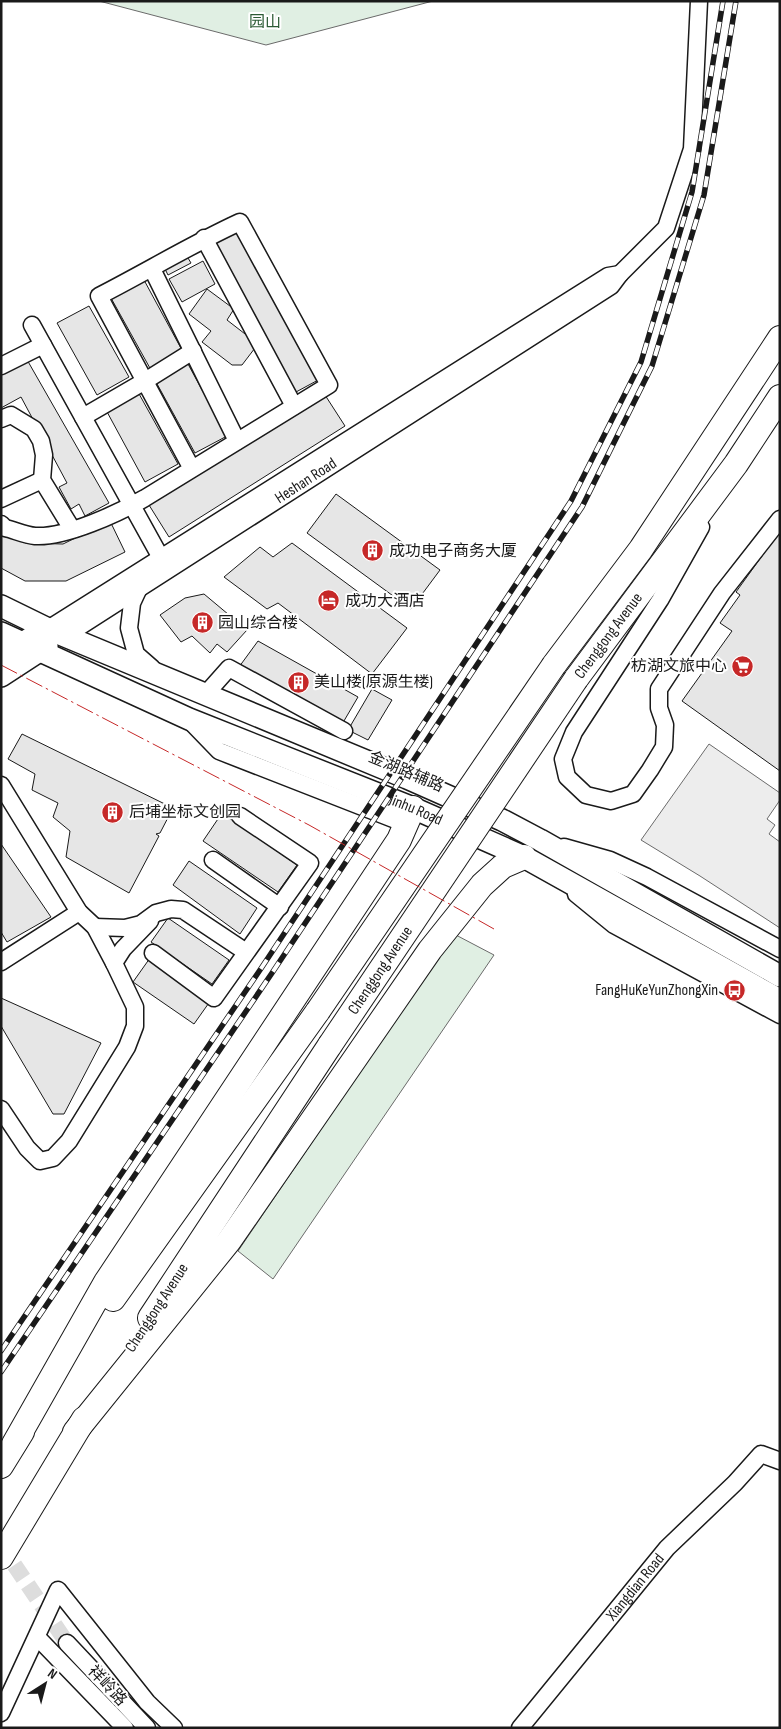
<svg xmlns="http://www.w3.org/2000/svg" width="781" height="1729" viewBox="0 0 781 1729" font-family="'Sofia Sans Condensed','Noto Sans SC',sans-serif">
<rect width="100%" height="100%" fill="#fff"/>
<path fill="#e0efe3" stroke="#6a6a6a" d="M 99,1 L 433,1 L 266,45 Z
M 454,934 L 494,955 L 273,1279 L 238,1251 Z"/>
<path fill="#ededed" stroke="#6a6a6a" d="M 709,744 L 780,793 L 780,800 L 767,819 L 775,825 L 769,834 L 780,842 L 780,928 L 700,876 L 641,840 Z"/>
<path fill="#e6e6e6" stroke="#1a1a1a" d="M 238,228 L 320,379 L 296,392 L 214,241 Z
M 185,253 L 191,263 L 168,275 L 163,265 Z
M 203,261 L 215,284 L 182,302 L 169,279 Z
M 144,280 L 183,352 L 151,370 L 111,298 Z
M 207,289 L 234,309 L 227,320 L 258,344 L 242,365 L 232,365 L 202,342 L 211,331 L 189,314 Z
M 89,306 L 129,377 L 97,395 L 57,323 Z
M 26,358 L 109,503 L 85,516 L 79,504 L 71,509 L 59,487 L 67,483 L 21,397 L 1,408 L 1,372 Z
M 188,364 L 227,436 L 195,453 L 156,382 Z
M 138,392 L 178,464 L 145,482 L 106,410 Z
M 325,395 L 345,426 L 169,537 L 149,505 Z
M 336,494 L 440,570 L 411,609 L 307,533 Z
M 110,521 L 125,552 L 66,581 L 25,581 L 1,568 L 1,534 L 26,543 L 63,544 Z
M 780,531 L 780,771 L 682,701 L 732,631 L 720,623 L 740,595 L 736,592 Z
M 292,543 L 407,628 L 372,674 L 278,603 L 267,609 L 224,577 L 260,547 L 273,557 Z
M 204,594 L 247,630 L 227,652 L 217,644 L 210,653 L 192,636 L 181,642 L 160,615 L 185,598 Z
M 258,641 L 358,697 L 341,726 L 239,667 Z
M 372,689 L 392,700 L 368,740 L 348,730 Z
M 22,734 L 173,808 L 160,833 L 156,834 L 159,836 L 129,893 L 66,857 L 70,831 L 53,817 L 58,803 L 32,790 L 35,774 L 8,759 Z
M 222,813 L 297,865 L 278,892 L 203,841 Z
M 1,844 L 51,917 L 7,942 L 1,932 Z
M 189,861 L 257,908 L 240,934 L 173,885 Z
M 168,918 L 229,960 L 212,984 L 151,942 Z
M 150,958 L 211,1000 L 194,1024 L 133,982 Z
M 1,998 L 101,1043 L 64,1114 L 53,1114 L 1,1026 Z"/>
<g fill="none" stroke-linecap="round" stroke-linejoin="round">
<path stroke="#ddd" stroke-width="16" stroke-dasharray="16 8" stroke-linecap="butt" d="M 1,1545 L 67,1643"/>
<defs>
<g id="minor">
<path d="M 204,238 L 294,406"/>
<path d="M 152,269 L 237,441"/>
<path d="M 620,274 L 666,228 L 692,149 L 699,1"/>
<path d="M 32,325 L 161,558"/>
<path d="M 1,366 L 43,345"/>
<path d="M 83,417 L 145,381 L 193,351"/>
<path d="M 1,419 L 11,415 L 34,429 L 41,441 L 44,455 L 42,480 L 72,529"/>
<path d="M 1,499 L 42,480"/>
<path d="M 1,524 L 5,528 C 14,530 25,535 35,536 C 65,538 119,513 145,498 L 329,385 L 240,222 C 192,244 146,272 99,296 L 192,469"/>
<path d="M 701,527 L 660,600 L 574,732 L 563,759 L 567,777 L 586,795 L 611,801 L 633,794 L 650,770 L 664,747 L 665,725 L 659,708 L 659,689 L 722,593 L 780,519"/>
<path d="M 139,588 L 132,603 L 129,628 L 136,654 L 152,668"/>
<path d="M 48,629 L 608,276 L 620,274 L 611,286 L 65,636"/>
<path d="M 205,695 L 229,668 L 344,731"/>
<path d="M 190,721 L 219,751 L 406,824"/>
<path d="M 1,785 L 79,912 L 95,927 L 114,963 L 135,1007 L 135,1026 L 127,1047 L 69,1141 L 53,1158 L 40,1161 L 27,1148 L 1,1109"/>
<path d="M 564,847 L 610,860 L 647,877 L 780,949"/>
<path d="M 213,860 L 280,907"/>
<path d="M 576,894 L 614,925 L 780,1015"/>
<path d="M 95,927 L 125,928 L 141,924 L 156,913 L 171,909 L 183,910 L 246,952"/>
<path d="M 153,953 L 214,998 L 310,863 L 240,816"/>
<path d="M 1,962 L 79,912"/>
<path d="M 114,963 L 123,949 L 150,921"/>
<path d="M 37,1637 L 125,1728"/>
<path d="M 67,1643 L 147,1728"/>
<path d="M 1,1713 L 58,1590 L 147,1702 L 174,1728"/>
<path id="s1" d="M 520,1728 L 667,1548 L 735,1483 L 761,1454 L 780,1461"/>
</g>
<g id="major">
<path d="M 1,606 L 48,629 L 407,778 L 502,820 L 540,840 L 780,976"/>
<path id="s2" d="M 1,633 L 189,719 L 413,808 L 524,857 L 780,1000"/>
<path d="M 1,657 L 32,637"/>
<path d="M 1,676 L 47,646"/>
</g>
<g id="highway">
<path d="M 554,665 L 641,549 L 780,338"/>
<path id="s3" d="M 576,679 L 736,464 L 780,397"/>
<path d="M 113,1299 L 318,1011"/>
<path d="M 150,1318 L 330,1045"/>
<path d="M 75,1432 L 229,1241 L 430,950 L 482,885 L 503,866 L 524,857"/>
<path d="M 14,1444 L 106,1282 L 399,840 L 413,808"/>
<path d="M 1,1466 L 22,1432"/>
<path d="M 1,1557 L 84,1419"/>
</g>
</defs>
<use href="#minor" stroke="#1a1a1a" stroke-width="19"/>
<use href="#major" stroke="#1a1a1a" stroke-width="24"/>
<use href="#highway" stroke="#1a1a1a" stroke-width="26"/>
<use href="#minor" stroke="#fff" stroke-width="16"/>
<use href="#major" stroke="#fff" stroke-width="21"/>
<use href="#highway" stroke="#fff" stroke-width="24"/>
<defs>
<path id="rail" d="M 1,1351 L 262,967 L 571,501 L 641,362 L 692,192 L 723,1
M 1,1372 L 272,973 L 582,507 L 652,366 L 704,195 L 736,1"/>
</defs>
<use href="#rail" stroke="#1a1a1a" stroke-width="5.5"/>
<use href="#rail" stroke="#fff" stroke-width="4" stroke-dasharray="11" stroke-linecap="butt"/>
<defs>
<g id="highway-bridge">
<path d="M 318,1011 L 554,665"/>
<path id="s4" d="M 330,1045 L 576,679"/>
</g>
</defs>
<use href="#highway-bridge" stroke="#1a1a1a" stroke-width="26" stroke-linecap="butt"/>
<use href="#highway-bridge" stroke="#fff" stroke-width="24"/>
<path stroke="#c62828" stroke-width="1" stroke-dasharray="18 4 2.5 4" stroke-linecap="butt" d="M 1,665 L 309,825 L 494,929"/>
</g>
<defs>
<symbol id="building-disc" viewBox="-11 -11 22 22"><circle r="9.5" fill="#c62828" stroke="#fff"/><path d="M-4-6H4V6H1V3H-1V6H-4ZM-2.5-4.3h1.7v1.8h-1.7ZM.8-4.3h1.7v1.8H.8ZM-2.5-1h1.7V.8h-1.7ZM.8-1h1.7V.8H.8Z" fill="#fff"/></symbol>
<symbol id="hotel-disc" viewBox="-11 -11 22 22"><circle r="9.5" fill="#c62828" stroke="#fff"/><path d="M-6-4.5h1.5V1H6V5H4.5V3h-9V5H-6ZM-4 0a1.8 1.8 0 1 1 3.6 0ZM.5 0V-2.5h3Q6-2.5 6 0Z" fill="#fff"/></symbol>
<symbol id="supermarket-disc" viewBox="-11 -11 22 22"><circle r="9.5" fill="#c62828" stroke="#fff"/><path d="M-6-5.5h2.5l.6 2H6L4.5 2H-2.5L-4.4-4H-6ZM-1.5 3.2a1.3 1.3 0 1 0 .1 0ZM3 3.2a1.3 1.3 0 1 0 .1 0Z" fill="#fff"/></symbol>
<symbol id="bus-disc" viewBox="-11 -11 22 22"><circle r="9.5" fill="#c62828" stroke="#fff"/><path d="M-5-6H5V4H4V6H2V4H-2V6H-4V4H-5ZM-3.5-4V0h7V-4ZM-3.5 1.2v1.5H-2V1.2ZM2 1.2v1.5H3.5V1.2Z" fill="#fff"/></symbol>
</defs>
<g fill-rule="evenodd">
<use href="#building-disc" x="360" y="538" width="25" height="25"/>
<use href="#hotel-disc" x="316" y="588" width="25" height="25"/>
<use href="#building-disc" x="190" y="610" width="25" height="25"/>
<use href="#supermarket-disc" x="730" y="654" width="25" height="25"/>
<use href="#building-disc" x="286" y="670" width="25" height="25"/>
<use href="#building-disc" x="100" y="800" width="25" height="25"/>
<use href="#bus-disc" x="722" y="978" width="25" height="25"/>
</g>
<g text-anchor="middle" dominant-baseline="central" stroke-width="4" stroke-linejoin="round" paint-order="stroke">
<g font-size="16" fill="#2b5a34" stroke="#fff">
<text x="265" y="22">园山</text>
</g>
<g font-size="16" fill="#1a1a1a" stroke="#fff">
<text transform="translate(306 481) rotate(-33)">Heshan Road</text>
<text stroke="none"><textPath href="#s3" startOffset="54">Chenggong Avenue</textPath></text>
<text transform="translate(406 772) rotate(23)">金湖路辅路</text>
<text stroke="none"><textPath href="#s2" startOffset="451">Jinhu Road</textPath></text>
<text stroke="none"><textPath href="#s4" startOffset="90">Chenggong Avenue</textPath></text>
<text transform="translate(157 1308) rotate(-57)">Chenggong Avenue</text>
<text stroke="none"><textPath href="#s1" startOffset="182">Xiangdian Road</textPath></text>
<text transform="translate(107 1686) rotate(47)">祥岭路</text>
</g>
<g font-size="16" fill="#1a1a1a" stroke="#fff" text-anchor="start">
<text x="389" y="551">成功电子商务大厦</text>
<text x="345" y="601">成功大酒店</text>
<text x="218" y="623">园山综合楼</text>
<text x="727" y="666" text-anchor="end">枋湖文旅中心</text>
<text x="314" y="682">美山楼(原源生楼)</text>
<text x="129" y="812">后埔坐标文创园</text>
<text x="718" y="990" text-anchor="end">FangHuKeYunZhongXin</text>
</g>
</g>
<rect width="781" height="1729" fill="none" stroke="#1a1a1a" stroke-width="5"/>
<g transform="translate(45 1684) rotate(36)" stroke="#ffffff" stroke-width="4" paint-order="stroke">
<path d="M0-4L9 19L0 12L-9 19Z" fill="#1a1a1a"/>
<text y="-8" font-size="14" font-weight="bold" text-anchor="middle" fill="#1a1a1a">N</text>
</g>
</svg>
